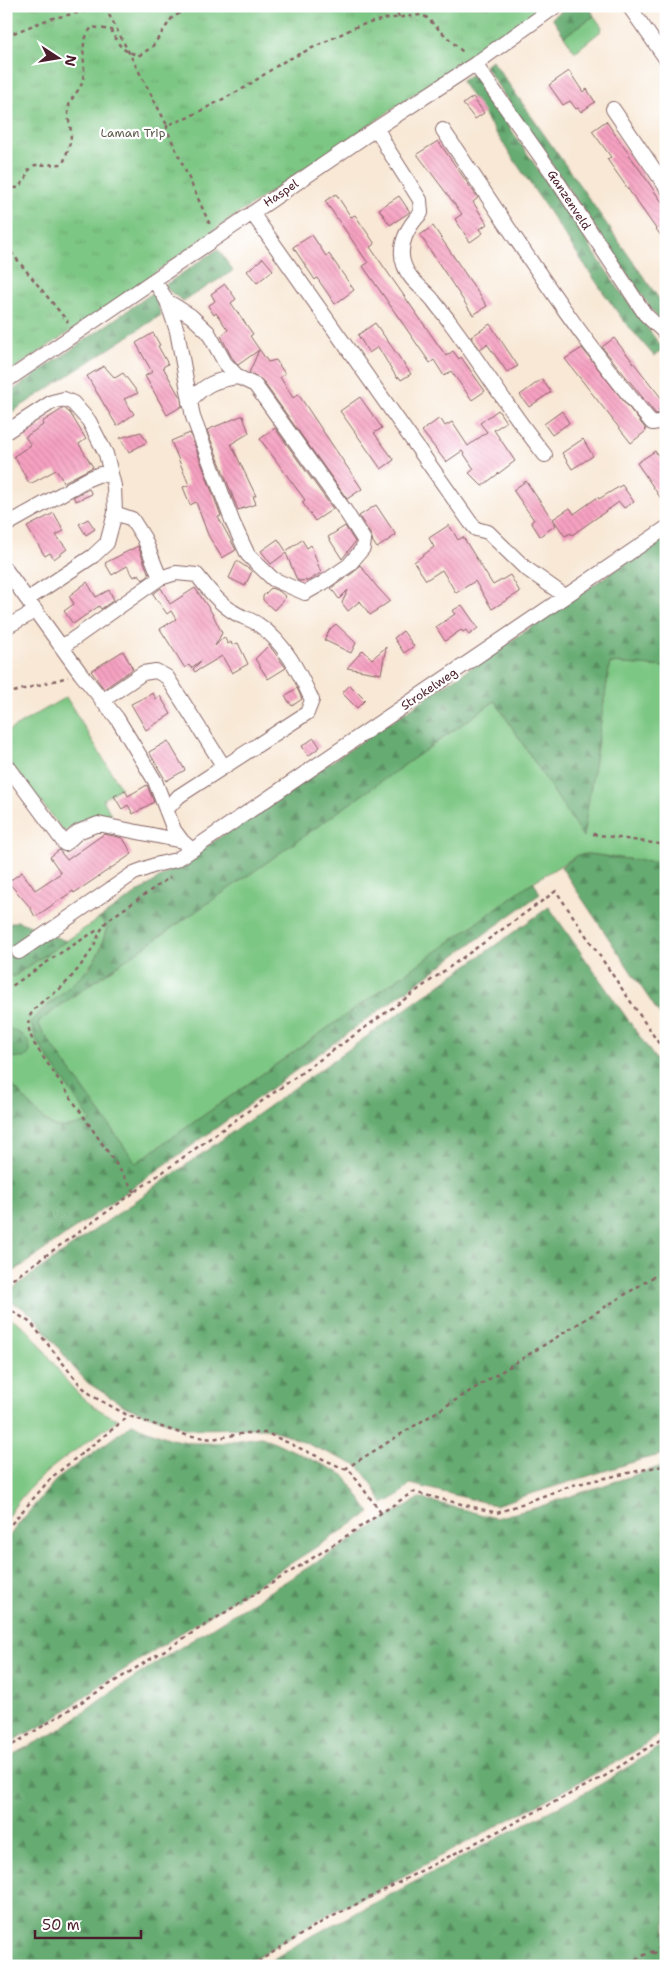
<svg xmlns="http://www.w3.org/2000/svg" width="672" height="1972" viewBox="0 0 672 1972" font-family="'Shantell Sans',sans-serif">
<defs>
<pattern id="forest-firs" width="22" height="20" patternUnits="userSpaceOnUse" patternTransform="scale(1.25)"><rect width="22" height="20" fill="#66ac72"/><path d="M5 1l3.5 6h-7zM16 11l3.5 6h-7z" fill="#568b5e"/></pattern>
<pattern id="park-tufts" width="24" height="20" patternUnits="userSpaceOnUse" patternTransform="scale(1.25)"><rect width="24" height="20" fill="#7dc784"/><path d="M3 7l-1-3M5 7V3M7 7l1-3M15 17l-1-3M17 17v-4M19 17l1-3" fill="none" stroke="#6eaa72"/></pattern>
<pattern id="building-back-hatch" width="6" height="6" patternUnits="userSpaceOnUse" patternTransform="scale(1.25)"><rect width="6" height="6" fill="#f6a1c1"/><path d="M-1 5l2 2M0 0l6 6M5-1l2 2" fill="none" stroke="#d48aa6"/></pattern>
</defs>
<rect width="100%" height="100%" fill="#fff"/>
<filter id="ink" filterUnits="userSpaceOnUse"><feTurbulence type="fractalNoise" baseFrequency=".02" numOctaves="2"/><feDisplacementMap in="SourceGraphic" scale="10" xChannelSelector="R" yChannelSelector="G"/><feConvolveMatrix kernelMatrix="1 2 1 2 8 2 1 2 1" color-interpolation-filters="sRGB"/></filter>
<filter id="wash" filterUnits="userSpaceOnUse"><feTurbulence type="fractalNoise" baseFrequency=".0096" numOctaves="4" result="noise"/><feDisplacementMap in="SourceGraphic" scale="20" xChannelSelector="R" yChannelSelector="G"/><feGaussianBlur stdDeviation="1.12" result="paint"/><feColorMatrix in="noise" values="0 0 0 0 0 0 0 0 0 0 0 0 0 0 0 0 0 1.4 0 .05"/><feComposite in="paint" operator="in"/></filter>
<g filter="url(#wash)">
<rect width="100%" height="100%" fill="#f8e8d5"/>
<path fill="#7dc784" stroke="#647358" d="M 594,16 L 602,27 L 601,31 L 575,52 L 564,36 Z
M 610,663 L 666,667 L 666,864 L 588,854 L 578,855 L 528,885 L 464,932 L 136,1163 L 42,1031 L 38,1022 L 79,992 L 253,872 L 495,701 L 583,836 Z
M 66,697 L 121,788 L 103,799 L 113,819 L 107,822 C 88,812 80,823 64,832 L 12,765 L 6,753 L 6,732 Z
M 100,918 L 107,927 C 104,935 103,943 100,950 C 86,979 58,995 35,1016 L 37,1041 L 92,1121 C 82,1124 66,1130 56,1127 C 39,1121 21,1091 6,1080 L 6,1057 L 13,1058 L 23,1035 L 6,1029 L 6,969 L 13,977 Z
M 6,1316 C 36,1328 50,1363 71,1386 C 83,1400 100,1412 118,1419 C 77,1452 33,1472 6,1520 Z"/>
<path fill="url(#forest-firs)" stroke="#58664e" d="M 568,6 L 589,6 L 594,16 L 564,36 L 552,18 Z
M 492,60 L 666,309 L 666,330 L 506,98 L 485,66 Z
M 473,73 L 620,291 L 663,349 L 654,356 L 623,320 L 601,289 L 461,81 Z
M 218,249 L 233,271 L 183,301 L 168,290 L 165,285 Z
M 154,292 L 161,315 L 6,416 L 6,395 Z
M 666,536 L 666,667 L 610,663 L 583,837 L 495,701 L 253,872 L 79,992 L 38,1022 L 42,1031 L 136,1163 L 464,932 L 528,885 L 534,882 L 540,894 L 183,1152 L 6,1277 L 6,1080 C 22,1092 39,1121 56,1127 C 66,1129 82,1124 91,1121 L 37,1041 L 30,1022 L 90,968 L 101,948 L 107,927 L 100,918 Z
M 588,854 L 666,864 L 666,1024 L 561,867 L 578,855 Z
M 549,907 L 666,1074 L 666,1454 L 643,1459 L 495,1505 L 410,1484 L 399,1495 L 383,1504 L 372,1484 L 358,1466 L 285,1434 L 264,1428 L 186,1429 L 126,1407 L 88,1383 L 74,1368 L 33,1315 L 18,1305 L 6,1301 L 6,1293 Z
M 17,921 C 34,926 49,935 66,941 L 12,977 L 6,969 L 6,925 Z
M 9,1028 C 20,1033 31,1039 30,1052 L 25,1058 L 6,1057 L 6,1029 Z
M 132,1424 L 171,1439 L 193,1443 L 218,1443 L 261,1437 L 275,1442 L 344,1475 L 370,1513 L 170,1640 L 99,1686 L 51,1721 L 6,1744 L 6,1541 L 16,1527 L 56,1480 Z
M 662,1466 L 666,1466 L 666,1730 L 624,1758 L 372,1893 L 324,1916 L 242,1966 L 6,1966 L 6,1758 L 58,1731 L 106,1696 L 173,1652 L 419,1498 L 495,1518 L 535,1508 Z
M 666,1743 L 666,1966 L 262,1966 L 306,1939 L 601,1784 Z"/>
<path fill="url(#park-tufts)" stroke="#647358" d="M 6,6 L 545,6 L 223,224 L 88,320 L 6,374 Z"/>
<g id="blocks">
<path fill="url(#building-back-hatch)" d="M 569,71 L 583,92 L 587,89 L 595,102 L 581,112 L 578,108 L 576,109 L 570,101 L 563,105 L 549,85 Z
M 473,97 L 484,113 L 475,119 L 463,104 Z
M 606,121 L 666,208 L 666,243 L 607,159 L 611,157 L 592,131 Z
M 438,141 L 478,198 L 473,202 L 487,224 L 480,229 L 483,233 L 470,242 L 455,219 L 462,214 L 417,154 Z
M 336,194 L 351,217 L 355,215 L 375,244 L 370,247 L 446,356 L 453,351 L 459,359 L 461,357 L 485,391 L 472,400 L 451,371 L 444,376 L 434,360 L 430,363 L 363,266 L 368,263 L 325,201 Z
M 399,196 L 410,212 L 390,225 L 379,209 Z
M 433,226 L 487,306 L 473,315 L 420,235 Z
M 312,235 L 326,256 L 329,254 L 354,290 L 335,304 L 317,278 L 315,280 L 293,247 Z
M 263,258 L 273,270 L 257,283 L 247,271 Z
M 225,284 L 236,299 L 231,303 L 253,334 L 250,336 L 268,362 L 276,360 L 285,374 L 280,377 L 293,398 L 298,394 L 362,489 L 347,499 L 262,380 L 249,373 L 259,350 L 238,365 L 231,356 L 221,336 L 228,330 L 216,313 L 214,315 L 208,306 L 215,301 L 211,294 Z
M 375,323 L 411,374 L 401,380 L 399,377 L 397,378 L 378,347 L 369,353 L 358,335 Z
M 490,324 L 518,366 L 507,372 L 487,344 L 480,349 L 471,337 Z
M 153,333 L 160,345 L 158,346 L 168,364 L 163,367 L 181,399 L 182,406 L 167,415 L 145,376 L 152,372 L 136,343 Z
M 614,338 L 666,404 L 658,410 L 660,413 L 656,414 L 602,347 Z
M 582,348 L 645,428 L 646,431 L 631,443 L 565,359 Z
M 104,366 L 115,378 L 123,373 L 138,393 L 124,399 L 134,414 L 117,426 L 87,376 Z
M 542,379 L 551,392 L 529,407 L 520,395 Z
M 360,397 L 382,428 L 374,433 L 394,460 L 381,469 L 340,411 Z
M 64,408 L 70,413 L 86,439 L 79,444 L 93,467 L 64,482 L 56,470 L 32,483 L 29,483 L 14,456 L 31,445 L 25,437 L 43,425 L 42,422 Z
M 498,410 L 506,422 L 494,430 L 515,461 L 482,486 L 469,473 L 474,469 L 462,451 L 446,462 L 422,431 L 440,418 L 445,426 L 452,422 L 468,446 L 487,432 L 480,423 Z
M 562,411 L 569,423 L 552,435 L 544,424 Z
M 241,416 L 243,416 L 249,433 L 231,444 L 256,496 L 253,496 L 256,504 L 238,510 L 207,430 Z
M 275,428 L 333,509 L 315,521 L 302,502 L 305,500 L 260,439 Z
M 141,432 L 147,442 L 129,452 L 120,438 Z
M 190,433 L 221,516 L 218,517 L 236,550 L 222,558 L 208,535 L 196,502 L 190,505 L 183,487 L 189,485 L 171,441 Z
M 583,439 L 593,456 L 572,469 L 562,453 Z
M 655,451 L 666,467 L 666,506 L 637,463 Z
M 526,481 L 556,525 L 540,536 L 531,522 L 534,520 L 513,490 Z
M 622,485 L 634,502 L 624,508 L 619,502 L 572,535 L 571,533 L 565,536 L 553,519 L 570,508 L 574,514 L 598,497 L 599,499 Z
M 89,489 L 92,494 L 76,501 L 73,497 Z
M 376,505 L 396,535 L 377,548 L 373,542 L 371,535 L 359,516 Z
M 54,513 L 64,531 L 56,535 L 67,549 L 54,559 L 50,553 L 45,556 L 27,527 Z
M 88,519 L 95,529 L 86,535 L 79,524 Z
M 449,525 L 458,540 L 463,537 L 493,585 L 510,575 L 520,592 L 492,609 L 475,581 L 456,593 L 442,570 L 426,580 L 414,562 L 434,547 L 429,538 Z
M 345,526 L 355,542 L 342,559 L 328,537 Z
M 278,539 L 286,551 L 302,540 L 307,548 L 311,545 L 321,573 L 306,582 L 306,580 L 300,581 L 297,580 L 286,553 L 271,564 L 261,551 Z
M 138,546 L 149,575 L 143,580 L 139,574 L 134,577 L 127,566 L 112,575 L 105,563 Z
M 237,561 L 252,571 L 245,586 L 229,578 Z
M 360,565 L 377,587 L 390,601 L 370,615 L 360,601 L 348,611 L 342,603 L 348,590 L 339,599 L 331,588 L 354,572 Z
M 87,582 L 96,597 L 109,590 L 114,600 L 101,609 L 99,606 L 73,624 L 64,611 L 74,604 L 69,596 Z
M 161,588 L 170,604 L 195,588 L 212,613 L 222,633 L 215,646 L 224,637 L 228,644 L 231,642 L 232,645 L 238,643 L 248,664 L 232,673 L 222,656 L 195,672 L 193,669 L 202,660 L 191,668 L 189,665 L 185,668 L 160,629 L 176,619 L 171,611 L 167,614 L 153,594 Z
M 271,588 L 279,591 L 286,597 L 274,610 L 263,600 L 263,596 Z
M 462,605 L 478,628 L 469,635 L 466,630 L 463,632 L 461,630 L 445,641 L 436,627 L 455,614 L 452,611 Z
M 336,624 L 356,643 L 351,653 L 324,640 L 330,629 Z
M 403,631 L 414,646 L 404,653 L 394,638 Z
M 269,645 L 286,668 L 268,679 L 255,659 Z
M 386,647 L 381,674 L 347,668 L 363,650 L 372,659 Z
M 123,651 L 133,669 L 104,689 L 91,671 Z
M 350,685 L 365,700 L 357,708 L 342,693 Z
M 297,688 L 302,699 L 292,706 L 285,696 Z
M 153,693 L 156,699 L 160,696 L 171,714 L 146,730 L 131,704 Z
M 314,738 L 320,747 L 308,756 L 302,746 Z
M 168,741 L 185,770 L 166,781 L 149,752 Z
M 147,785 L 154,802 L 133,814 L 128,805 L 122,809 L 114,796 L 125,790 L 128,796 Z
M 104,834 L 123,838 L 132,854 L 74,893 L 73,891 L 35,917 L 30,907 L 8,882 L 22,872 L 35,890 L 61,873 L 50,857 L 59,850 L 67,860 Z"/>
</g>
</g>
<g filter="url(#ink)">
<use href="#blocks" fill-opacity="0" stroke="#876566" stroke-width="1"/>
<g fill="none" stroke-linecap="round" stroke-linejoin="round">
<defs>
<path id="minor" d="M 631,9 L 666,59
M 475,64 L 550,170 L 645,314 L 666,334
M 613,109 L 666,187
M 377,128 L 387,148 L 420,200 L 421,213 C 408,226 397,246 404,265 C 409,280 423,288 433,300 C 438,307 444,314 449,321 C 482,365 510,412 545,455
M 443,130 C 510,229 574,332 652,423 L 666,421
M 252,213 L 470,522 L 476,529 L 488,532 L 524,567 L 565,596
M 154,280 L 167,301 L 177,331 L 193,417 L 233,523 L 248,555 L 273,579 L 305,593 L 323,583 L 349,565 L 363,548 L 364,540 L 344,509 L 255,385 L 238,377 L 225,363 L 208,332 L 191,316 L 167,301
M 6,381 L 377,128 L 475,64 L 556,6
M 189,402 C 205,384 215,380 238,377
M 6,432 L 52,402 L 64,399 L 73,403 L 89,421 L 106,454 L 114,486 L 115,513 L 107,543 L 93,556 L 28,599
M 6,525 L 88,479 L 100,474 L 111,476
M 6,570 L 81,674 L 117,718 L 155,781 L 174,830 L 182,841 L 192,850
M 160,578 L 176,573 L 197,575 C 207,588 218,602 232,611 C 240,617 251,619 259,625 C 285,643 299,672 312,700 L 307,713 L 179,796 L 166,810
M 6,627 L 36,611
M 62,647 L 160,578 L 144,538 L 132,519 L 115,513
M 102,701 L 143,673 L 156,671 L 167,677 L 224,767
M 6,768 L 9,768 L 65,844 L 78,832 L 98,824 L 182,841
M 19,952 L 134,873 L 155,865 L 176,860 L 192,850 L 666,528"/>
</defs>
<use href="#minor" stroke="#876566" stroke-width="16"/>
<path stroke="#876566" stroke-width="2.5" stroke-dasharray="4 4" stroke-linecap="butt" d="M 394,6 L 399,17
M 6,36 L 49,19 L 105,7 L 167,125 L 187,118 L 246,87 L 281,63 L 358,26 L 384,19 L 421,15 L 426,17 L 465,54
M 167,125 L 167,130 L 210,225
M 6,187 L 18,188 L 26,178 L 27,172 L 35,165 L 63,164 C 66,155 71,143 71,134 C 71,124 66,116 69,106 C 71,96 82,89 83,79 C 87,57 77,47 92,27 L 111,30 C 119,46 122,52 140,55 L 152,47 L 172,18 L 192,6
M 6,246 L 68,322
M 6,694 L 68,677
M 593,834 L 666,845
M 6,990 L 62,952 L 99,929
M 135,1192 L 33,1042 C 30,1033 26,1025 30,1016 C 36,1003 52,996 62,987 C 73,976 85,961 93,947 C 99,937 99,930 108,920 L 170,877
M 6,1284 L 556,891 L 666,1054
M 6,1307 L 31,1323 L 81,1386 L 94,1397 L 129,1416 L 186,1435 L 212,1439 L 246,1433 L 267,1433 L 351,1472 L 381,1513
M 345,1469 L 666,1269
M 6,1530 L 52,1477 L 129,1416
M 6,1749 L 319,1554 L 413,1492 L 497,1513 L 573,1485 L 656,1467 L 666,1466
M 652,1953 L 666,1952
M 251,1966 L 318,1924 L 605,1776 L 666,1736
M 621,1966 L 666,1945"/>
<use href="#minor" stroke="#fff" stroke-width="14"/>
</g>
</g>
<g text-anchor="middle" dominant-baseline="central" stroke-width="4.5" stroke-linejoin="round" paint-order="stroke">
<g font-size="12" fill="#5c5a4a" stroke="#fff">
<text x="133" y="133">Laman Trip</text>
</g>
<g font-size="12" fill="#4a1f2b" stroke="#fff">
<text transform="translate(281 193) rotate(-34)">Haspel</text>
<text transform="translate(569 200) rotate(57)">Ganzenveld</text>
<text transform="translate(429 689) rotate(-34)">Strokelweg</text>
</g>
</g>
<rect width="672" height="1972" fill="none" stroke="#fff" stroke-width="25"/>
<g transform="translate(58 58) rotate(102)" stroke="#ffffff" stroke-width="4" paint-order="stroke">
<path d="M0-4L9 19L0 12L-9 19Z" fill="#4a1f2b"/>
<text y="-8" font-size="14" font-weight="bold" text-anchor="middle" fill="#4a1f2b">N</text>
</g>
<path d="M35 1930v8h106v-8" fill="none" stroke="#4a1f2b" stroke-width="2.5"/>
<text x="42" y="1930" font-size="15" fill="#4a1f2b" stroke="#ffffff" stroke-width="4" paint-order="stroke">50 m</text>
</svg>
